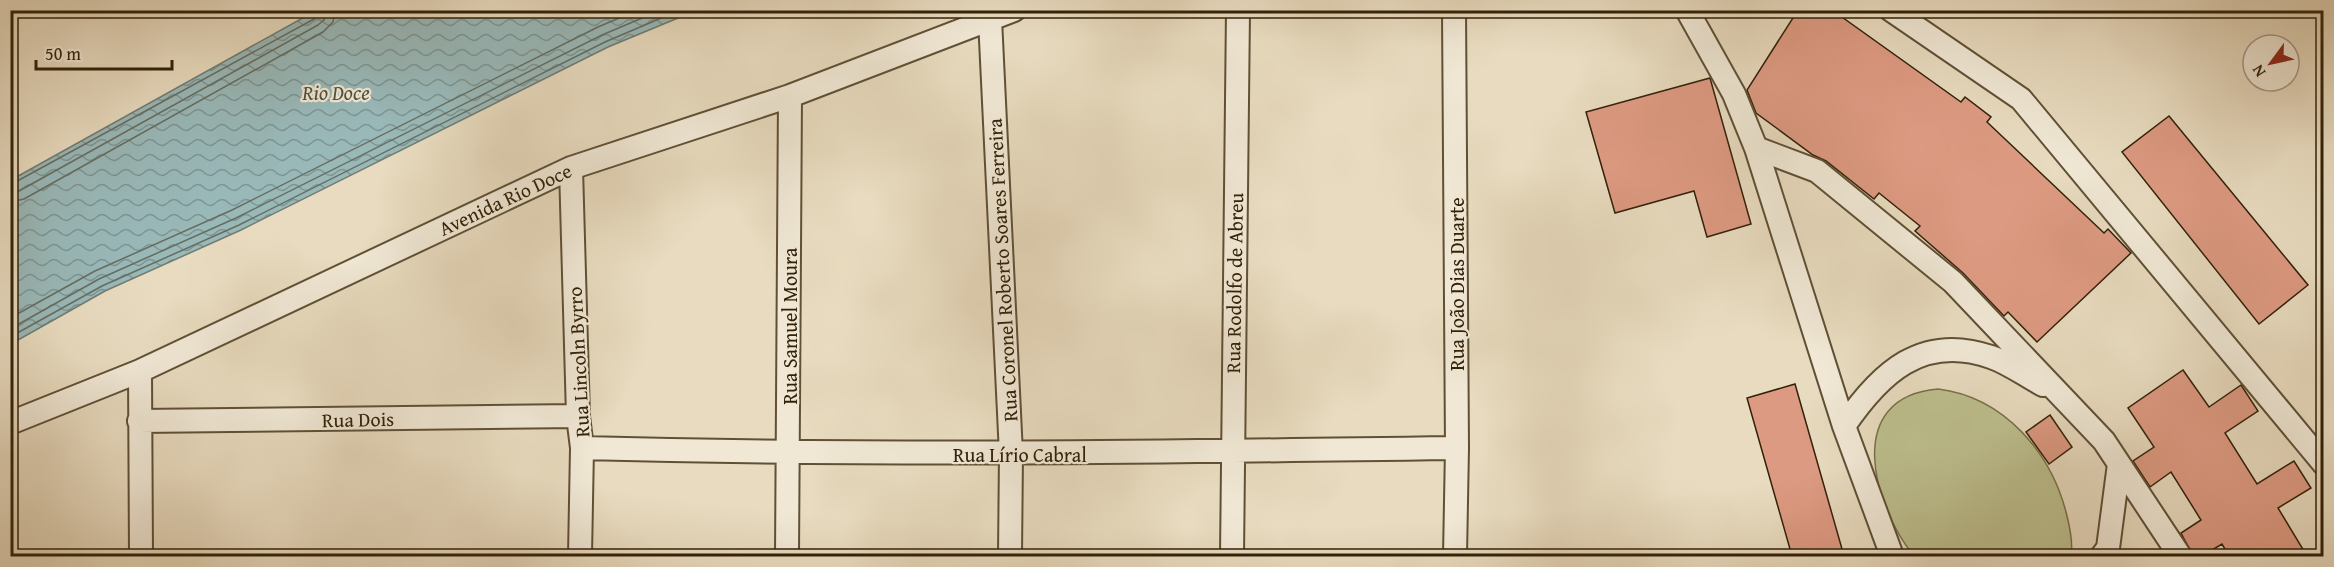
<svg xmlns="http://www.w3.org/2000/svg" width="2334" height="567" viewBox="0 0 2334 567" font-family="'Gentium Book Plus',serif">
<defs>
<pattern id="water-waves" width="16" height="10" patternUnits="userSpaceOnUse" patternTransform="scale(1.5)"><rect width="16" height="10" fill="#99b9b9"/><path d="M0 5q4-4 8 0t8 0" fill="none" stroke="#7d9695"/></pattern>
</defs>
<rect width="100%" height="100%" fill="#e8dbbf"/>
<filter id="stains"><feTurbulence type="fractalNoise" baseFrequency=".00333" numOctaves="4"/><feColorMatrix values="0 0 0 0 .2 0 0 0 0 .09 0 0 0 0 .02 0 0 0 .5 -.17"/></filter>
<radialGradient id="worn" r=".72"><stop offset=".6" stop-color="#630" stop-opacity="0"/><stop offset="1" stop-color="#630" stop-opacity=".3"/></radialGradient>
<path fill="#bdbe8d" stroke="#78704b" stroke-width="1.5" d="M 1938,389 C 2004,397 2052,453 2067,516 C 2070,528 2073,544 2071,556 L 1914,556 C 1873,506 1842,397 1938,389 Z"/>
<path fill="url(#water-waves)" stroke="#707c73" stroke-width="1.5" d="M 317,10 L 695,11 L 608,47 L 241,230 L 105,291 L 11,344 L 11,180 Z"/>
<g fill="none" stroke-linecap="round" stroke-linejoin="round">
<path stroke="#666d61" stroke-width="1.5" d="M 10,185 L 314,19 L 318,10
M 10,193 L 19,191 L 318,25 L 324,20 L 326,10
M 10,202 L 24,199 L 323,32 L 333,22 L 335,10
M 10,318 L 95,271 L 232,210 L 598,27 L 638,10
M 10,329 L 99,279 L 236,218 L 602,35 L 661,10
M 10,337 L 102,286 L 239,225 L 605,42 L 680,10"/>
</g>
<path fill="#dd9a82" stroke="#322109" stroke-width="1.5" d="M 1798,10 L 1832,10 L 1961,102 L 1965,97 L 1991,117 L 1987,122 L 2104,233 L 2108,229 L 2131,253 L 2037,342 L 2008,312 L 2004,316 L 1963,273 L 1915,231 L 1920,226 L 1879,193 L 1874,199 L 1826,161 L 1813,155 L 1756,113 L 1747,90 Z
M 1710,78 L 1751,224 L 1707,237 L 1694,191 L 1615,213 L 1586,112 Z
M 2169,116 L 2308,285 L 2259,324 L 2122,152 Z
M 2183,370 L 2209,407 L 2241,385 L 2258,411 L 2225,433 L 2257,484 L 2294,461 L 2311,488 L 2278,508 L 2307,556 L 2229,556 L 2222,544 L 2202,556 L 2193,556 L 2181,533 L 2201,520 L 2171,472 L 2150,487 L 2133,461 L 2154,447 L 2128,408 Z
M 1795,384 L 1844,556 L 1792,556 L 1747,398 Z
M 2050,415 L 2072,447 L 2049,464 L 2026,432 Z"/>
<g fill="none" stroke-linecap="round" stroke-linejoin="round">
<defs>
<path id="minor" d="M 1454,10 L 1457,448 L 1455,556
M 1687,10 L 1734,94 L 1756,148
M 1891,10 L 2021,99 L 2324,464
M 990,19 L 1011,454 L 1010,556
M 571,168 L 578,416 L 582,448 L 580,556
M 140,371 L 141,556
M 139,421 L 578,416
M 10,423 L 140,371 L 571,168 L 790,96 L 1014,10
M 1844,426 C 1880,373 1922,333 1991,357 C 2009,363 2026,376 2043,385
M 582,448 C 874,456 1165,452 1457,448
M 787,556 L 790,96
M 1232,556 L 1238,10
M 1892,556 L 1844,426 L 1756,148 L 1817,171 L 1953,282 L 2104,441 L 2180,556
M 2102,556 L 2108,548 L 2119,464"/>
</defs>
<use href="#minor" stroke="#605036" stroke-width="26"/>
<use href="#minor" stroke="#f0e8d5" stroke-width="22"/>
</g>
<g text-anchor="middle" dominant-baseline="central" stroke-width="4.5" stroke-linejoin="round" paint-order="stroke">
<g font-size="20" fill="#322109" stroke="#f0e8d5">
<text transform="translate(505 199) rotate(-25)">Avenida Rio Doce</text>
<text transform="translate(1002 270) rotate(-93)">Rua Coronel Roberto Soares Ferreira</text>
<text transform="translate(1234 283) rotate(-89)">Rua Rodolfo de Abreu</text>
<text transform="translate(1456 284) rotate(-90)">Rua João Dias Duarte</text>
<text transform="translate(789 326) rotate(-90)">Rua Samuel Moura</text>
<text transform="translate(578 362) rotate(-93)">Rua Lincoln Byrro</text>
<text transform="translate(358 419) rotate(-1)">Rua Dois</text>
<text x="1020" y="454">Rua Lírio Cabral</text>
</g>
<g font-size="21" font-style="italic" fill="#514f3e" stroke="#f0e8d5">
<text x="336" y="92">Rio Doce</text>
</g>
</g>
<rect width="2334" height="567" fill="none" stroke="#e8dbbf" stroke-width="36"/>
<rect x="12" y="12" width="2310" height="543" fill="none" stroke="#322109" stroke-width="3"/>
<rect x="18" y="18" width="2298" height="531" fill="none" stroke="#322109" stroke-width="1.5"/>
<g transform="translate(2271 63) rotate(237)"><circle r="28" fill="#f0e8d5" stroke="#a49883" stroke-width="1.5"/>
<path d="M0-4.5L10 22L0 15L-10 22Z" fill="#8f2418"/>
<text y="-9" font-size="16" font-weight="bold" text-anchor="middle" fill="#322109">N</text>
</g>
<path d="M36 60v9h136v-9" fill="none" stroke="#322109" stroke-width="3"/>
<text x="45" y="60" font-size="18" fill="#322109" stroke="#f0e8d5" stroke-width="4.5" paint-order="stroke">50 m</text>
<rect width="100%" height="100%" filter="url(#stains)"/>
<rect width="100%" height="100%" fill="url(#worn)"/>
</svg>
